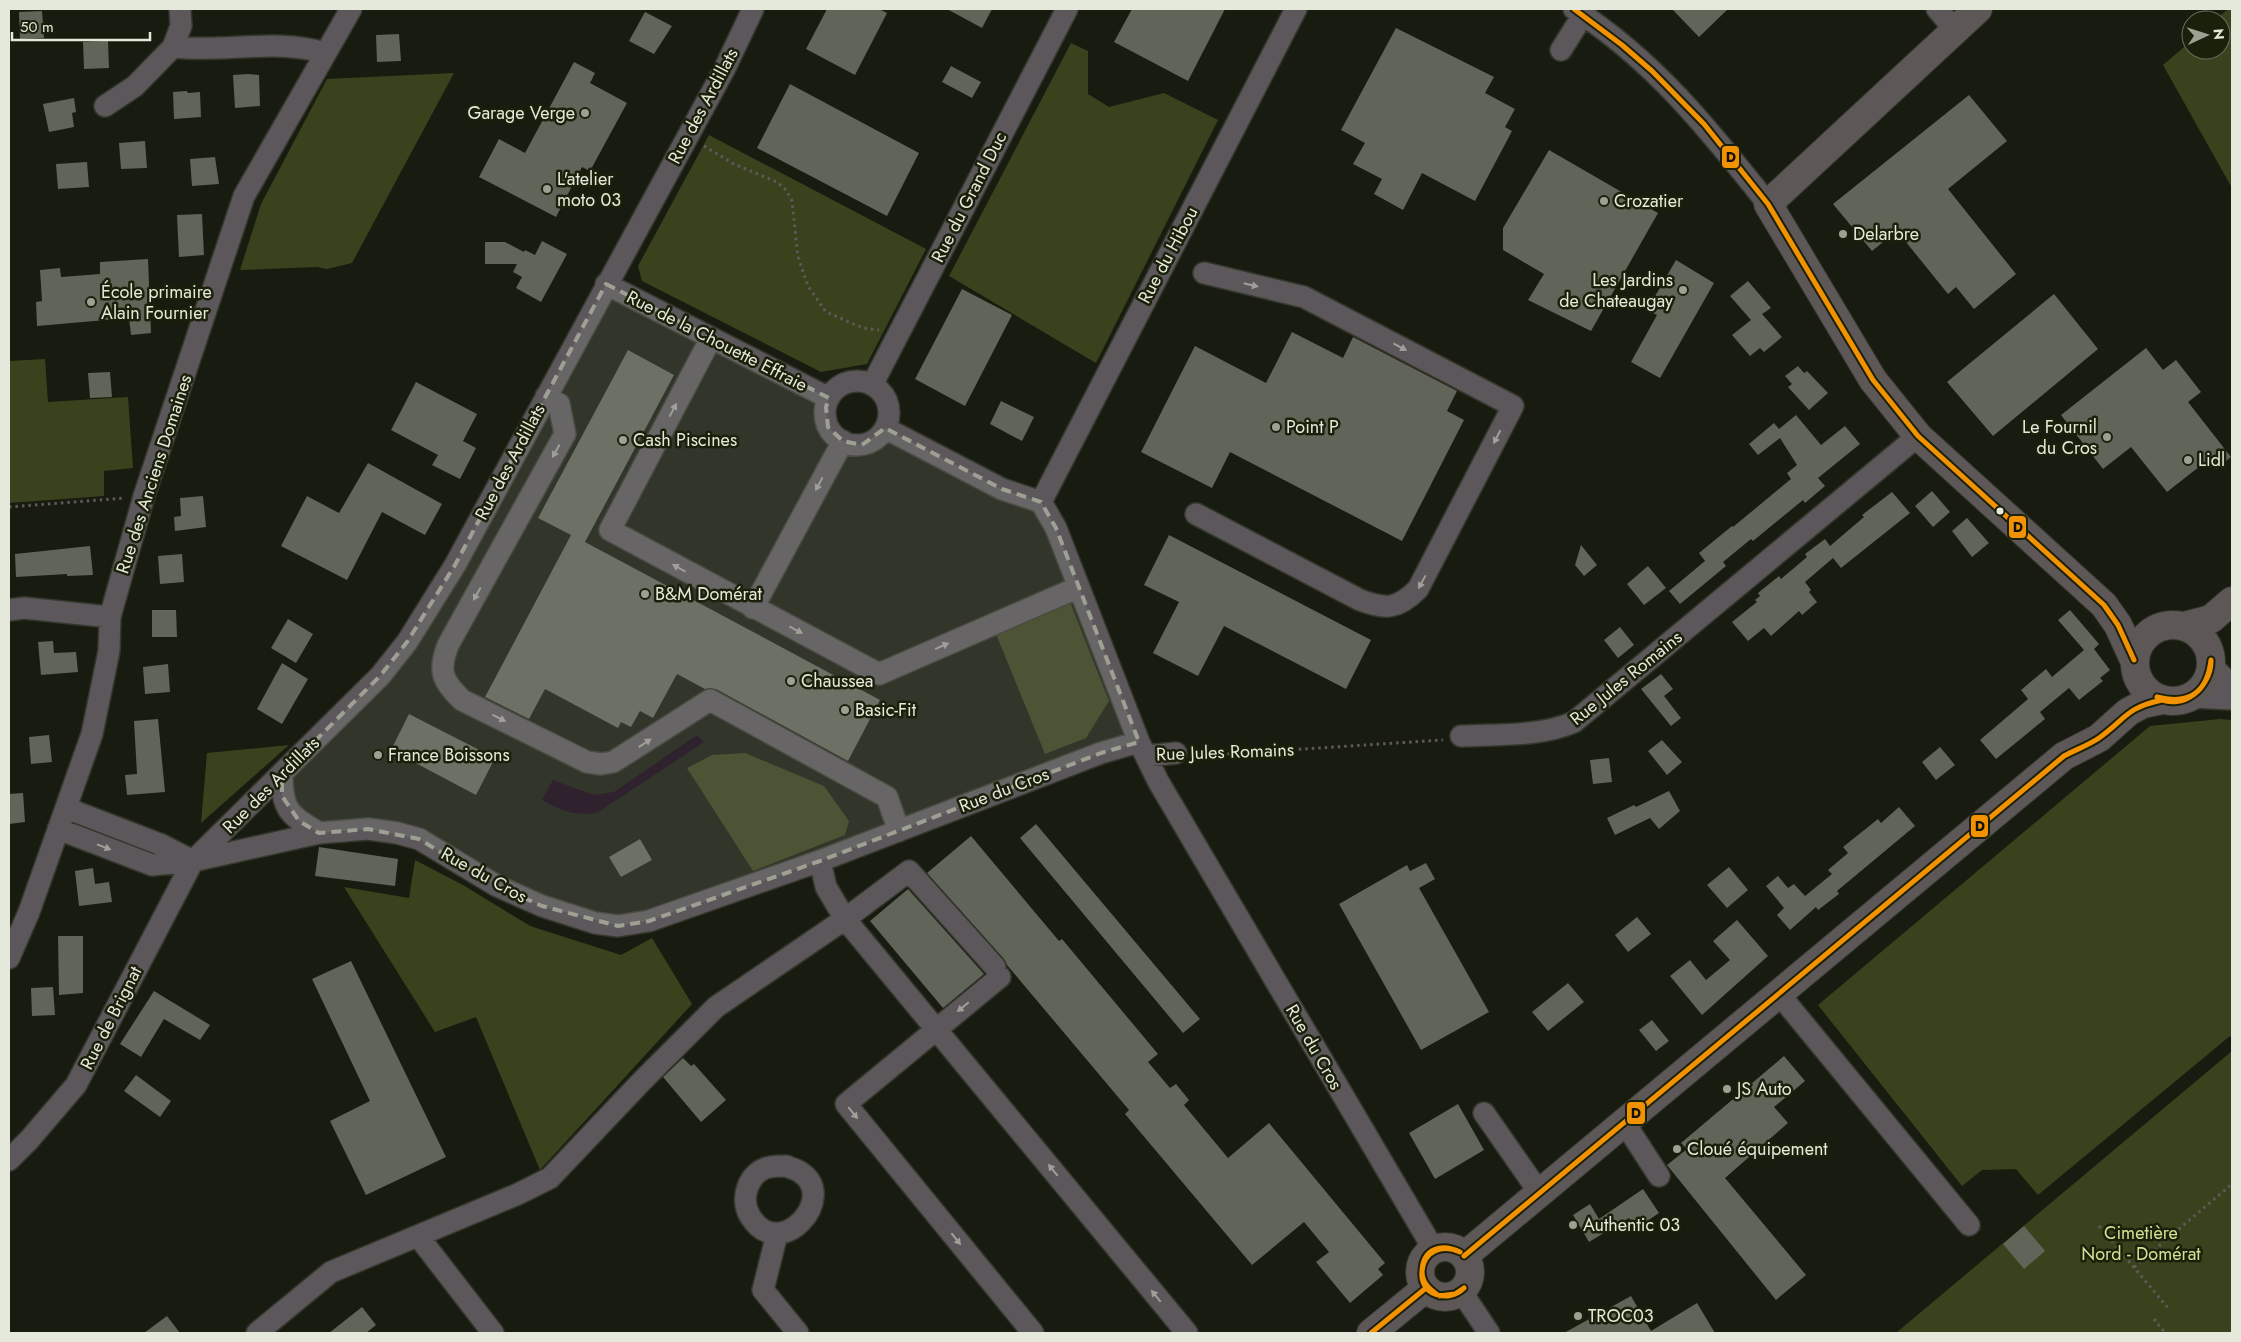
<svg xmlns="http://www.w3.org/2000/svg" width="2241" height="1342" viewBox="0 0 2241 1342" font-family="Jost,sans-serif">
<rect width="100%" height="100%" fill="#181b0f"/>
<path fill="#3a421d" d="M 2228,9 L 2232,9 L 2232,188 L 2163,65 L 2191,41 L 2191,50 L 2221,50 L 2221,20 L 2215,20 Z
M 1071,43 L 1088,51 L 1088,94 L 1109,107 L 1164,93 L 1218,120 L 1096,363 L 949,276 Z
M 454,73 L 352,263 L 327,269 L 317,267 L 240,270 L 261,204 L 327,79 Z
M 709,135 L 926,249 L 867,364 L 821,372 L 642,281 L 638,266 Z
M 45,359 L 48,402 L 128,397 L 133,468 L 104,471 L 104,496 L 9,503 L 9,361 Z
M 1070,602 L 1109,701 L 1086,738 L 1045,754 L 996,634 Z
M 2220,719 L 2232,720 L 2232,1038 L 2230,1036 L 2038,1195 L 2016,1169 L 1982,1170 L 1962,1186 L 1818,1005 L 2150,726 Z
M 289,745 L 201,823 L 207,753 Z
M 745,753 L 824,786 L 849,821 L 845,835 L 753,871 L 687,768 L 712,755 Z
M 415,860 L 463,885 L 530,926 L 621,955 L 652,938 L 692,1004 L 540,1170 L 476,1017 L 435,1032 L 344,887 L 409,898 Z
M 2232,1051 L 2232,1333 L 1896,1333 Z"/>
<path fill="#140213" d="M 697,735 L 704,742 L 597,813 C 574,816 562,811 542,800 L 553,780 L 593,795 L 614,792 Z"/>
<path fill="#616459" d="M 827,9 L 879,9 L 887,13 L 855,75 L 806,49 Z
M 947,9 L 992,9 L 982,28 Z
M 1132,9 L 1225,9 L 1188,81 L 1114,42 Z
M 1672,9 L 1728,9 L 1699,37 Z
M 42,11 L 44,38 L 20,39 L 19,12 Z
M 645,12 L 672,26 L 654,54 L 629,41 Z
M 1396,28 L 1494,77 L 1485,93 L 1515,109 L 1505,127 L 1512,131 L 1475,201 L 1422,173 L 1403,210 L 1374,194 L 1382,179 L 1353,164 L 1365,143 L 1341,130 Z
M 399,34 L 401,61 L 377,62 L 376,35 Z
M 108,41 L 109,68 L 84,69 L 83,42 Z
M 574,62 L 595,73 L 590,83 L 627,103 L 590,171 L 582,167 L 556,217 L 479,177 L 499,139 L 525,153 Z
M 951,66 L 981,82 L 972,98 L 942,82 Z
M 248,74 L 259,75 L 260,106 L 235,108 L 233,75 Z
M 790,84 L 919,153 L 887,216 L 757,148 Z
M 187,91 L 188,93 L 200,92 L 201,117 L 174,119 L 173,92 Z
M 1969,95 L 2007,141 L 1948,189 L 2016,274 L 1974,309 L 1956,287 L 1948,294 L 1897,231 L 1872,251 L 1833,204 Z
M 74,98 L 76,112 L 72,113 L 74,127 L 49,132 L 43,104 Z
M 145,141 L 147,168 L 121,169 L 119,143 Z
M 1549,150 L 1658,213 L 1591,331 L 1528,300 L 1544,274 L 1503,250 L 1503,228 Z
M 215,157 L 219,184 L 192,186 L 190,159 Z
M 87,162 L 89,187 L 58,189 L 56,164 Z
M 202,214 L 204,255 L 179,257 L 177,215 Z
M 542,241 L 567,254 L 541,302 L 516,288 L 522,277 L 513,272 L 517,264 L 485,264 L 485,242 L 505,242 L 524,252 L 525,250 L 535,255 Z
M 148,259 L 151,333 L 131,335 L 129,318 L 37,326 L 36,302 L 42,301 L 40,270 L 60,268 L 61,277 L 100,274 L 100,262 Z
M 1676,260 L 1714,283 L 1660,378 L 1631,362 L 1657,315 L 1647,310 Z
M 1748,281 L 1771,308 L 1762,314 L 1782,337 L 1764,352 L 1760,348 L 1750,356 L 1732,335 L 1751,320 L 1730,296 Z
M 962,289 L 1012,315 L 965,406 L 915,379 Z
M 2054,294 L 2098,349 L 1993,436 L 1947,382 Z
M 1292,332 L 1343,358 L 1353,337 L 1457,391 L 1447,411 L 1464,420 L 1402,541 L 1230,452 L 1212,488 L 1141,452 L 1195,346 L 1266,383 Z
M 2146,348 L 2163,370 L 2176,360 L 2201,392 L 2188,402 L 2231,457 L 2216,469 L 2209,459 L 2167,492 L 2131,447 L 2103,469 L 2061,415 Z
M 628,350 L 674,375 L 585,542 L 880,700 L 848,761 L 716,689 L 705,689 L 677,674 L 653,718 L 640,711 L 631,727 L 621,722 L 618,728 L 545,689 L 529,719 L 485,697 L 571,535 L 538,518 Z
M 1798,366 L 1804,373 L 1807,371 L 1828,393 L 1809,410 L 1788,387 L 1792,384 L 1785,376 Z
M 110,372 L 112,397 L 90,398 L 88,373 Z
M 416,382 L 477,414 L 463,441 L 476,448 L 460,479 L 432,465 L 438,455 L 391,430 Z
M 1001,401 L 1034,417 L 1022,441 L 990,424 Z
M 1796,415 L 1821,445 L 1845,426 L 1860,444 L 1818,478 L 1825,486 L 1805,503 L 1803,500 L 1753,541 L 1751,539 L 1723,562 L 1726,566 L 1680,604 L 1669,591 L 1705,561 L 1699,553 L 1732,526 L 1733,527 L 1791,479 L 1787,473 L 1797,465 L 1780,438 L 1758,455 L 1749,444 L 1774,423 L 1779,429 Z
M 368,463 L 442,504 L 425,535 L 382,512 L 347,580 L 281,546 L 307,496 L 339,513 Z
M 1932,491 L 1950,512 L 1933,527 L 1915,506 Z
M 1892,492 L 1910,513 L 1841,568 L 1833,558 L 1805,582 L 1811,590 L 1809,592 L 1817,602 L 1802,615 L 1799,611 L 1771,636 L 1764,628 L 1748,641 L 1732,622 L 1757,602 L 1755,600 L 1760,596 L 1758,593 L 1779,576 L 1781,579 L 1807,557 L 1805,554 L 1825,539 L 1830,546 L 1864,517 L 1862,515 Z
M 203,496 L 206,527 L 175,531 L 174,517 L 181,516 L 180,498 Z
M 1967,518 L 1989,543 L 1972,557 L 1952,531 Z
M 1169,535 L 1371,640 L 1346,689 L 1224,626 L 1198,676 L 1153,653 L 1179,602 L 1144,585 Z
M 1581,545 L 1597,565 L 1584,576 L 1575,565 Z
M 90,546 L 93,575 L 67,576 L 67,574 L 16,577 L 15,554 Z
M 182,554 L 184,582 L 160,584 L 158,556 Z
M 1648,566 L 1666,588 L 1644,605 L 1627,584 Z
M 152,610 L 176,610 L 177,637 L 152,637 Z
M 2070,610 L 2099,644 L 2094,649 L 2110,670 L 2100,678 L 2103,681 L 2079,700 L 2069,688 L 2040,712 L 2045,719 L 1996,759 L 1980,740 L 2028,699 L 2021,690 L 2046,669 L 2052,677 L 2084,650 L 2058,620 Z
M 288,619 L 313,634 L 296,663 L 271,648 Z
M 1620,627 L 1634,645 L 1618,658 L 1604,640 Z
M 53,641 L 54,653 L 76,652 L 78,672 L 41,675 L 38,642 Z
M 282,663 L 308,679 L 282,724 L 257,709 Z
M 168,664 L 170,692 L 145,694 L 143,667 Z
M 1661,674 L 1673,689 L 1664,696 L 1681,718 L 1671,726 L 1641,689 Z
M 409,714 L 495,758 L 476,795 L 391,750 Z
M 158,719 L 165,792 L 127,795 L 125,775 L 137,774 L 134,721 Z
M 49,735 L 52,762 L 31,764 L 29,737 Z
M 1662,740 L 1682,762 L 1667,775 L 1648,751 Z
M 1940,747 L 1955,765 L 1936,780 L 1922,762 Z
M 1609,758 L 1612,782 L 1593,784 L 1590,760 Z
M 1669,791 L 1680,811 L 1659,829 L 1650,818 L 1615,835 L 1607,818 L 1634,805 L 1636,807 Z
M 23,793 L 25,822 L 9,824 L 9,794 Z
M 1899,807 L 1915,826 L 1837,891 L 1839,894 L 1818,910 L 1816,907 L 1790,930 L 1777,915 L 1784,908 L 1766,886 L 1778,876 L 1788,888 L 1794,884 L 1805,896 L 1832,874 L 1828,870 L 1848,853 L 1843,847 L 1878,819 L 1881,823 Z
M 1036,824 L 1200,1019 L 1183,1033 L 1020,838 Z
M 971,836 L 1059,941 L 1062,939 L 1158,1054 L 1148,1062 L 1170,1088 L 1176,1084 L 1189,1100 L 1184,1105 L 1228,1158 L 1269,1123 L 1385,1263 L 1378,1269 L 1383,1275 L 1350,1303 L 1316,1262 L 1329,1252 L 1304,1222 L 1252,1265 L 1125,1114 L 1129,1110 L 1007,965 L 1004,959 L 927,873 Z
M 640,839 L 652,860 L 621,877 L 609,857 Z
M 319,847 L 398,859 L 395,886 L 315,876 Z
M 1426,863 L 1435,879 L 1419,888 L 1489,1012 L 1421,1050 L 1339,904 L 1407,865 L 1410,871 Z
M 1729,867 L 1748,890 L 1727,908 L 1707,885 Z
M 93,868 L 95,884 L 109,882 L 112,902 L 79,906 L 75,871 Z
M 908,889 L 984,974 L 943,1008 L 870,921 Z
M 1637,917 L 1651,934 L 1628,952 L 1615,935 Z
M 1737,920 L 1768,956 L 1702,1015 L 1670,976 L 1690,960 L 1706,980 L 1730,960 L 1713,941 Z
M 58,936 L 83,936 L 83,993 L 59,995 Z
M 351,961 L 446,1157 L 366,1195 L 330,1121 L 370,1101 L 312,979 Z
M 1568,983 L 1584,1002 L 1548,1031 L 1532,1012 Z
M 53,987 L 55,1015 L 32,1016 L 31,988 Z
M 154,991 L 210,1025 L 200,1040 L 164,1019 L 141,1057 L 120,1044 Z
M 1652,1020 L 1669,1041 L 1656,1051 L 1639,1030 Z
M 1784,1056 L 1805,1081 L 1774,1107 L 1788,1123 L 1725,1178 L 1806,1275 L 1776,1300 L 1667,1165 L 1687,1149 L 1681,1143 Z
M 683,1058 L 691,1066 L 694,1064 L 726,1100 L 701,1122 L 663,1077 Z
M 136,1075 L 171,1101 L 160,1117 L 124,1091 Z
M 1458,1104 L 1484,1150 L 1435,1179 L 1409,1133 Z
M 1643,1189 L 1659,1213 L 1637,1228 L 1629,1218 L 1589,1242 L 1573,1215 L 1590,1204 L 1599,1219 Z
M 2024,1226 L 2045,1251 L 2024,1269 L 2003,1244 Z
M 1631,1296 L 1651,1331 L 1697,1303 L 1715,1333 L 1564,1333 Z
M 362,1307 L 376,1325 L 366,1333 L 329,1333 Z
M 167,1316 L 180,1333 L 144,1333 Z"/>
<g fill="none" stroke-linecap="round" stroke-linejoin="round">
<defs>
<path id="minor" d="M 1574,9 C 1653,59 1711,132 1768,204
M 1937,9 L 1955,30
M 173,47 C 224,53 276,38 325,53
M 1561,50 L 1583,15
M 105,106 L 135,86 L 173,47 L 181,26 L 180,9
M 606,284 L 829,398
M 711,338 L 610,530 L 879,674 L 1079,587
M825 413a32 32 0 1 1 64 0a32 32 0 1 1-64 0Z
M 872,385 L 1067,9
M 546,396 L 559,404 L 565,434 L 448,645 C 438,671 442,681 462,700 L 587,762 L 601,764 L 613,762 L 710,700 L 887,797 L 899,831
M 885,428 L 1002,489 L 1041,502
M 1041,502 L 1056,528 L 1139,742 L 1158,781 L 1434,1250
M 1041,502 L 1296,9
M 1196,514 L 1360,600 C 1386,610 1398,609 1418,589 L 1513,406 L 1304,297 L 1204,273
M 753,608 L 843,441
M 9,610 L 24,608 L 110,617
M 2211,665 L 2232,686
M 2190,697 L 2232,699
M 1461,736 C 1497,734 1540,737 1574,722 L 1918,436
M 1146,756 L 1176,753
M 282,774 C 282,810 288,814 319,833
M 66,808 L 162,845 L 193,861
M 58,829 L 152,865 L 193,861 L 319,833 L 368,829 L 397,833 L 419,839 L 497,886 L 542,906 L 595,923 L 618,926 L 649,921 L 820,861 L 1101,753 L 1139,742
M 820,861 L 826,887 L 845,919 L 1187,1333
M 9,958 L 29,912 L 92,734 L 109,651 L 110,617 L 144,496 L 244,196 L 351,9
M 1000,977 L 846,1104 L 1033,1333
M 1779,994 L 1969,1225
M 1484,1113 L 1539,1192
M 1624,1122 L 1659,1176
M 9,1160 L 29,1140 L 76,1085 L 193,861 L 380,676 L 407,642 L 455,565 L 725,68 L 753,9
M 786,1166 C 790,1168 796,1169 800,1172 C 840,1197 779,1265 750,1216 C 739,1198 749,1171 770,1167 C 775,1166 781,1166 786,1166 Z
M 777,1234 L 763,1290 L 798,1333
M 418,1236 L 493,1333
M 1461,1291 L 1489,1333
M 257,1333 L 331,1272 L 518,1194 L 550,1178 L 642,1081 L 716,1007 L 845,919 L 909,871 L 995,967"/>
<path id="major" d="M 1978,9 L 1768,204 L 1873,380 L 1918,436 L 2104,605 L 2118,625 L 2134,660
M2135 663a38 38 0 1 1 76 0a38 38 0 1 1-76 0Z
M 2184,626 L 2211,619 L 2232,601
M1420 1272a25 25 0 1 1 50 0a25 25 0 1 1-50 0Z
M 1464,1256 L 2064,756 L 2099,738 L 2128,712 L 2143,704 L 2162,700
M 1371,1333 L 1426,1288"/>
</defs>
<use href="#minor" stroke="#34372c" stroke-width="24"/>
<use href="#major" stroke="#34372c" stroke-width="30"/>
<path stroke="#5d5a59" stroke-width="3" stroke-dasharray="2.5 4" stroke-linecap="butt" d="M 704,146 L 734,164 L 777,182 L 786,190 L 792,201 L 798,257 L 808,286 L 826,312 L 863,328 L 879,330
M 9,507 L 125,498
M 1195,756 L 1443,740
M 2099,1226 L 2168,1308
M 2134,1267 L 2232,1184
M 2154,1319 L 2165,1333"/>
<use href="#minor" stroke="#5c575a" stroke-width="21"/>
<use href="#major" stroke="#5d5758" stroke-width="28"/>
<defs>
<path id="bus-1" d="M 1574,9 L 1622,45 L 1652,71 L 1704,124 L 1768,204 L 1873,380 L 1918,436 L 2104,605 L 2118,625 L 2134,660
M 2157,697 C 2189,705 2207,693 2211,660
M 2157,697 C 2183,713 2212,686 2211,660
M 1464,1256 L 2064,756 C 2075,750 2089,745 2099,738 C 2126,719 2125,708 2162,700
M 1422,1271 C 1422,1283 1429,1289 1439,1296 L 1455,1294 L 1464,1288
M 1422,1271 C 1419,1295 1448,1304 1464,1288
M 1422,1271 C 1423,1248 1442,1243 1460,1252
M 1422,1271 C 1424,1250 1443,1244 1460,1252
M 1371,1333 L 1426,1288"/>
</defs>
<use href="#bus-1" stroke="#1b200a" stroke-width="9"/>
<use href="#bus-1" stroke="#f39200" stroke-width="5"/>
</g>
<defs><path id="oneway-solid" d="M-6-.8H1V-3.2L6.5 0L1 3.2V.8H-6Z" transform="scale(1.25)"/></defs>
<g fill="#a0a09a">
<use href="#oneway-solid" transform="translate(1251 285) rotate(13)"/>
<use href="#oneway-solid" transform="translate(1400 347) rotate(28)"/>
<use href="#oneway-solid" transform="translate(673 410) rotate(-62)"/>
<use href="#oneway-solid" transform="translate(1497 437) rotate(117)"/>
<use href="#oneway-solid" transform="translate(556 451) rotate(119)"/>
<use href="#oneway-solid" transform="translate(819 484) rotate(118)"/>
<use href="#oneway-solid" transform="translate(679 568) rotate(-151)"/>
<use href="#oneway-solid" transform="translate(1422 582) rotate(118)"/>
<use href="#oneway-solid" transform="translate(477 594) rotate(119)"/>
<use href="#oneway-solid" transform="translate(796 630) rotate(28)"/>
<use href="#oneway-solid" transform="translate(942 646) rotate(-24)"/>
<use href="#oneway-solid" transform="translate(499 718) rotate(27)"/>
<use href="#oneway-solid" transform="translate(645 743) rotate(-33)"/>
<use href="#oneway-solid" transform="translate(104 847) rotate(21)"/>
<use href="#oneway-solid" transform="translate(963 1007) rotate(141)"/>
<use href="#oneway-solid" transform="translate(853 1113) rotate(51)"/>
<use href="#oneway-solid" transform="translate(1053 1170) rotate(-129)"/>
<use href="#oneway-solid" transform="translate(956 1239) rotate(51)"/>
<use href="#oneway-solid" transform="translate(1156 1296) rotate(-129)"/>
</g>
<path fill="#9da194" fill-opacity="0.2" stroke="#9da194" stroke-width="4" stroke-dasharray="10 6" stroke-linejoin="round" d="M 606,284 L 829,398 L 826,407 L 828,427 L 843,441 L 862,445 L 885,428 L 1002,489 L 1041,502 L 1056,528 L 1139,742 L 1101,753 L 820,861 L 649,921 L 618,926 L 542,906 L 497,886 L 419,839 L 368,829 L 319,833 L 299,821 L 282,796 L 282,774 L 380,676 L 407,642 L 455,565 Z"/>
<g fill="#9da194" stroke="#1b200a" stroke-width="2">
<circle cx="585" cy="113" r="5"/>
<circle cx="547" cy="189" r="5"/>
<circle cx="1604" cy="201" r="5"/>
<circle cx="1843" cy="234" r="5"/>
<circle cx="1683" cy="290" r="5"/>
<circle cx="91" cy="302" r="5"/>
<circle cx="1276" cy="427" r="5"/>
<circle cx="2107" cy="437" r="5"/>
<circle cx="623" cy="440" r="5"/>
<circle cx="2188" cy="460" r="5"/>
<circle cx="645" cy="594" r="5"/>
<circle cx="791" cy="681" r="5"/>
<circle cx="845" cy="710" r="5"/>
<circle cx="378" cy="755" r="5"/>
<circle cx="1727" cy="1089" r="5"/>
<circle cx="1677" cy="1149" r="5"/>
<circle cx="1573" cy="1225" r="5"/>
<circle cx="1578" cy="1316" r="5"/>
</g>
<circle fill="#e5e9db" stroke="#1b200a" stroke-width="2" cx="2000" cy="511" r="4.5"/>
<g text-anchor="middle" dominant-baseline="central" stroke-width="5" stroke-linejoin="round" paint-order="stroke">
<g font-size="18" fill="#e5e9db" stroke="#1b200a">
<text transform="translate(703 106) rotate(-62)">Rue des Ardillats</text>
<text transform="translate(969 197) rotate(-63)">Rue du Grand Duc</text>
<text transform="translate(1168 255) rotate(-62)">Rue du Hibou</text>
<text transform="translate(717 341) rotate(27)">Rue de la Chouette Effraie</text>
<text transform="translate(510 462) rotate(-62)">Rue des Ardillats</text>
<text transform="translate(154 474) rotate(-72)">Rue des Anciens Domaines</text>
<text transform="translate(1626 678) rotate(-39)">Rue Jules Romains</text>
<text transform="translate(1225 752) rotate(-2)">Rue Jules Romains</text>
<text transform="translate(271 785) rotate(-45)">Rue des Ardillats</text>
<text transform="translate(1004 790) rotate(-21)">Rue du Cros</text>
<text transform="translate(484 875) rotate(29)">Rue du Cros</text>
<text transform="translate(111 1018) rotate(-63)">Rue de Brignat</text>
<text transform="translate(1314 1047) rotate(60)">Rue du Cros</text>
</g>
<g font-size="18" fill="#e5e9db" stroke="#1b200a" text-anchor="start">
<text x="575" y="113" text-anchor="end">Garage Verge</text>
<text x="557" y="179">L'atelier<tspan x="557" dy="21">moto 03</tspan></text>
<text x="1614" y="201">Crozatier</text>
<text x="1853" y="234">Delarbre</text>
<text x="1673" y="280" text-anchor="end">Les Jardins<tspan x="1673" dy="21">de Chateaugay</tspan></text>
<text x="101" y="292">École primaire<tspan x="101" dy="21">Alain Fournier</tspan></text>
<text x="1286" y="427">Point P</text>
<text x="2097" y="427" text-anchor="end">Le Fournil<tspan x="2097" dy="21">du Cros</tspan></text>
<text x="633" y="440">Cash Piscines</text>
<text x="2198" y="460">Lidl</text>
<text x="655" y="594">B&amp;M Domérat</text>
<text x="801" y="681">Chaussea</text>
<text x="855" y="710">Basic-Fit</text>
<text x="388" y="755">France Boissons</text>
<text x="1737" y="1089">JS Auto</text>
<text x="1687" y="1149">Cloué équipement</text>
<text x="1583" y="1225">Authentic 03</text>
<text x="1588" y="1316">TROC03</text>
</g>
<g font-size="18" fill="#cfe294" stroke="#1b200a">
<text x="2141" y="1233">Cimetière<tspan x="2141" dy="21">Nord - Domérat</tspan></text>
</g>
</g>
<g stroke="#1b200a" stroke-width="2">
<rect x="1721" y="145" width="19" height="24" rx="5" fill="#f39200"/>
<rect x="2008" y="515" width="19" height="24" rx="5" fill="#f39200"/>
<rect x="1970" y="814" width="19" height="24" rx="5" fill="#f39200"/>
<rect x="1626" y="1101" width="20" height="24" rx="5" fill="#f39200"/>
</g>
<g font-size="14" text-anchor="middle" font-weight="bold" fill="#111">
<text x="1731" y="162">D</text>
<text x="2018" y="532">D</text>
<text x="1980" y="831">D</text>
<text x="1636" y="1118">D</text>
</g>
<rect width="2241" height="1342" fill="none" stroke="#e5e9db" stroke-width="20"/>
<g transform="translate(2206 35) rotate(86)"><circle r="24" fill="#1b200a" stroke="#6c705e"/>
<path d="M0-4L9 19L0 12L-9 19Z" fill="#9da194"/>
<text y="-8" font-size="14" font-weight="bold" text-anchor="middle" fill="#e5e9db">N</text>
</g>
<path d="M12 32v8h138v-8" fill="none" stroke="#e5e9db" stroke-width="2.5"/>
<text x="20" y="32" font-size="15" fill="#e5e9db" stroke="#1b200a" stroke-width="4" paint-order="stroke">50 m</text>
</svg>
